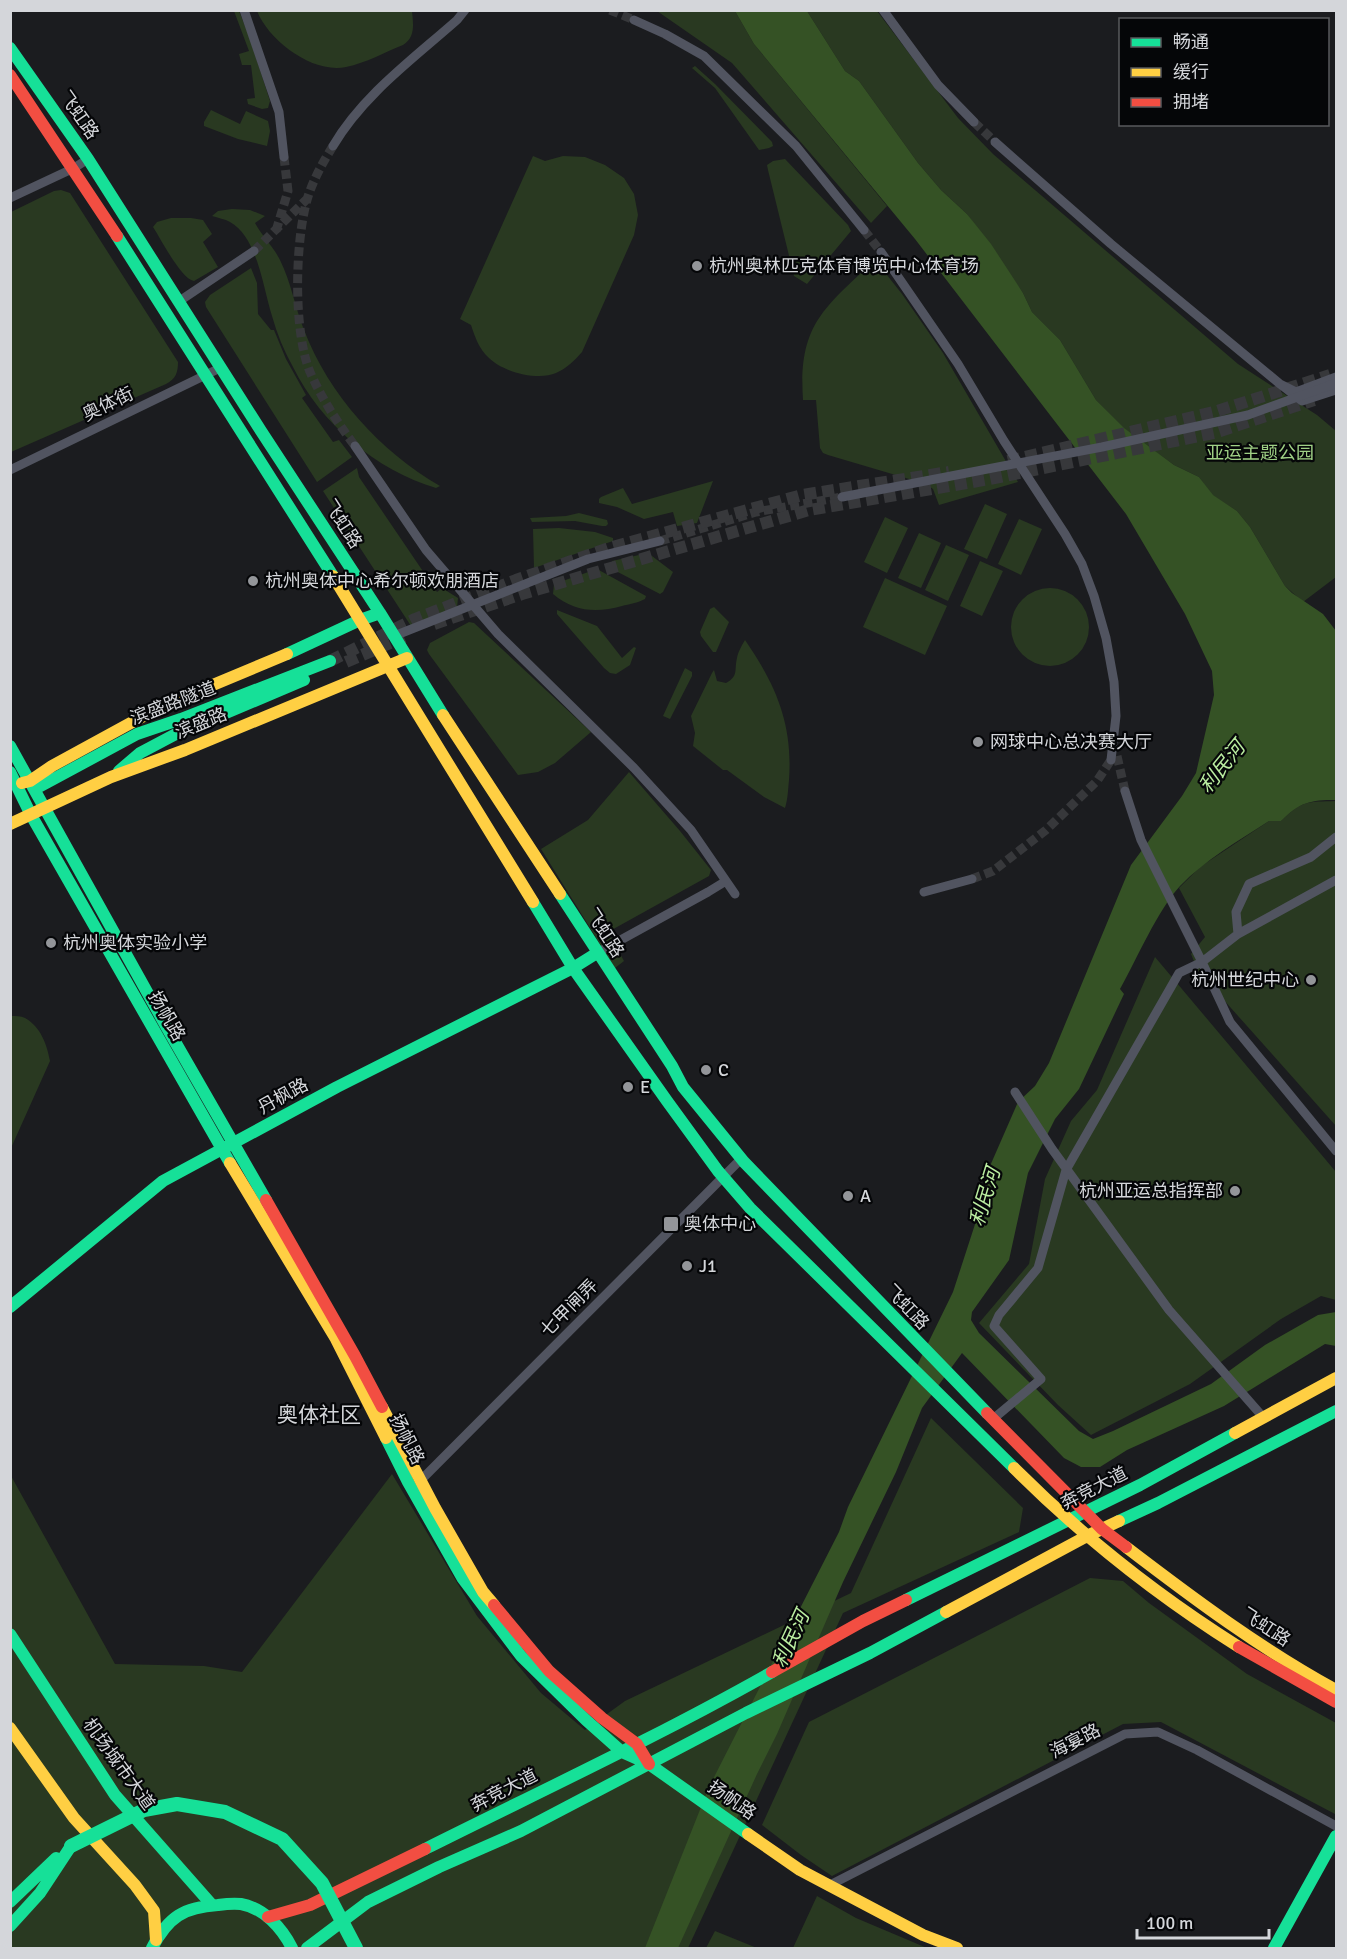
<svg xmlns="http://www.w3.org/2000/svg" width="1347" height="1959" viewBox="0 0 1347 1959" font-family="Signika,'Noto Sans SC',sans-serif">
<rect width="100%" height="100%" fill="#1b1c1f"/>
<path fill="#293921" d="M 234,11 L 239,11 L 249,36 L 270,101 L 268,108 L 262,109 L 248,104 L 247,99 L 255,98 L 251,65 L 242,65 L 239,54 L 249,51 Z
M 257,11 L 412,11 C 413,23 416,37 403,45 C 385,52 366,63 346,67 C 313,74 269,41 257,11 Z
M 657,11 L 735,11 L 754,44 L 887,206 L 871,223 L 732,63 Z
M 807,11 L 877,11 L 958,118 L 993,154 L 1238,364 L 1317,415 L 1336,431 L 1336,577 L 1303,602 L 1285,586 L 1250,527 L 1237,511 L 1212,495 L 1199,477 L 1174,465 L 1124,429 L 1096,400 L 1060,340 L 1032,312 L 1023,293 L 967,214 L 941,190 L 918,163 L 859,81 L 845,71 Z
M 695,66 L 715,84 L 772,142 L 773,146 L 769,148 L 759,150 L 715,88 L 692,68 Z
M 211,110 L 240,124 L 246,111 L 268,121 L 270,131 L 267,146 L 238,139 L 204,126 L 204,122 Z
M 533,156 L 545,161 L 563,156 L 585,157 L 605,165 L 624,178 L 634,194 L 638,215 L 634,235 L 582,352 C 574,361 567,368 556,373 C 538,381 503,372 489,358 C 479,349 475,337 471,325 L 460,319 Z
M 785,159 L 848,225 L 851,231 L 807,284 L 794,276 L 768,170 L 767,165 L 773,161 Z
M 61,190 L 70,193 L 178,362 C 178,372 176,379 166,384 L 11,452 L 11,212 L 54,191 Z
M 232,209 L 250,210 L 265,216 L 255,223 C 262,236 273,246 280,260 C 291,282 295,307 304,330 C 329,395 380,451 440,486 L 436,488 C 376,470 321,424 293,367 C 284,351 277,334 272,316 C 263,288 258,238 230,222 C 225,219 218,218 212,216 L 218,211 Z
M 171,218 L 191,218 L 203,220 L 212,234 L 203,242 L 218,267 L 194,281 C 181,279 161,239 153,227 L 157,222 Z
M 875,260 L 902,294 L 943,353 L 1018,482 L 939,505 L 933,489 L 926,484 L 828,455 L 823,453 L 820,448 L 816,400 L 803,400 C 798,325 824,308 875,260 Z
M 251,268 L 257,283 L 258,314 L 271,330 L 274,330 L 286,359 L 306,395 L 302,398 L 333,442 L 339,440 L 352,457 L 317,482 L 206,307 L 205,302 L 210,295 Z
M 357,468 L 359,477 L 437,592 L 442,588 L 458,598 L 457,608 L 411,626 L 323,491 Z
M 713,481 L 697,523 L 677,526 L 673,512 L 644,519 L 617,507 L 599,503 L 599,499 L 601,497 L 623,488 L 632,504 Z
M 985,504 L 1007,514 L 987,559 L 964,549 Z
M 579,513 L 607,520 L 608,524 L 606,526 L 602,526 L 575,521 L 532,522 L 530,518 L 566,516 Z
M 885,517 L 908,528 L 887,573 L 864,562 Z
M 1019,519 L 1042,529 L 1021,575 L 998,564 Z
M 559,528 L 595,532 L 613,538 L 613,541 L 534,568 L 533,529 Z
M 919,533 L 941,543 L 921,588 L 898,578 Z
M 946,545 L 969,555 L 948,601 L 925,590 Z
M 648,553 L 673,572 L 663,592 L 660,594 L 612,569 L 612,561 Z
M 980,561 L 1003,571 L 982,616 L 960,606 Z
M 597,569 L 646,596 L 645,599 C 638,603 629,604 622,606 C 597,613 574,612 553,594 L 554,584 Z
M 885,578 L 947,606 L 925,655 L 863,627 Z
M1011 627a39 39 0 1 1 78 0a39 39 0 1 1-78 0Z
M 714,607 L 729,622 L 716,652 L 713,652 L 701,636 L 700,632 L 710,609 Z
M 557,610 L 597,626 L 622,658 L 634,647 L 636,648 L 630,665 L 616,674 L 610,673 L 604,668 L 557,614 Z
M 469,622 L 474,623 L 591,732 L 555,763 L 538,772 L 518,775 L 429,654 L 427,650 L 430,643 Z
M 745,640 C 776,685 793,724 789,780 C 788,789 788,799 785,808 L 764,797 L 727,770 L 723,770 L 693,746 L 695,733 L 691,716 L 712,673 L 714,670 L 717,681 L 726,683 C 739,676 734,670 737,658 C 738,652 742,645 745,640 Z
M 685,668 L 692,672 L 692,676 L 670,719 L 663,716 Z
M 629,772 L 680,831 L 711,870 L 709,876 L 608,932 L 624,961 L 615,968 L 541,849 L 588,820 Z
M 1336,801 L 1336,1126 L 1198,971 L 1191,954 L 1205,937 L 1179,888 L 1200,867 L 1269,821 L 1281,821 C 1302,800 1308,802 1336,801 Z
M 1155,957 L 1336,1172 L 1336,1300 L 1321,1296 L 1281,1319 L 1190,1384 L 1091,1435 L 1058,1405 L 979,1323 L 1029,1264 L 1045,1179 L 1071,1121 L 1097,1090 Z
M 11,1016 C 15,1016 21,1016 25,1018 C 41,1027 47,1045 50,1061 L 11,1148 Z
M 931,1418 L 1023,1508 L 1019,1532 L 843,1613 L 688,1948 L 11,1948 L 10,1474 L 115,1664 L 204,1666 L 242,1672 L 392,1474 L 477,1616 L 541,1693 L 585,1730 L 625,1701 L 851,1593 Z
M 1090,1578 L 1123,1581 L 1149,1603 L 1247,1674 L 1336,1723 L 1336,1810 L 1335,1814 L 1161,1722 L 1123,1724 L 832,1876 L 801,1855 L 762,1825 L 809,1722 Z
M 817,1896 L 856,1918 L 927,1948 L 793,1948 Z
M 715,1931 L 757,1948 L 706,1948 Z"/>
<path fill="#355225" d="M 735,11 L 807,11 L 845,71 L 859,81 L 918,163 L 941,190 L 967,214 L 991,244 L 1023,293 L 1032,312 L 1060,340 L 1096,400 L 1124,428 L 1174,465 L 1199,477 L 1213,495 L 1237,511 L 1250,527 L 1285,586 L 1292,593 L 1323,614 L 1336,631 L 1336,791 L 1335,794 L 1336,800 C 1310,800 1300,802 1281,821 L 1269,821 C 1238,841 1205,860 1180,886 C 1157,911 1137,959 1120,989 L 1124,994 L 1079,1089 L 1055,1119 L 1028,1173 L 1009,1260 L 972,1312 L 971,1320 L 979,1333 L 1079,1431 L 1093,1439 L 1113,1431 L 1211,1384 L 1265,1345 L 1318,1315 L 1336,1312 L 1336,1346 L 1325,1344 L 1224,1406 L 1127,1450 L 1100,1467 L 1081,1467 L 1064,1458 L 962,1353 L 922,1408 L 896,1472 L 843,1582 L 777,1734 L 757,1774 L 678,1948 L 645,1948 L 709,1787 L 839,1532 L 848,1507 L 953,1292 L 979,1212 L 990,1166 L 1018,1102 L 1035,1086 L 1049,1063 L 1131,865 L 1182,796 L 1196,773 L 1214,695 L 1212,671 L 1185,614 L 1126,514 L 915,239 L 754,44 Z"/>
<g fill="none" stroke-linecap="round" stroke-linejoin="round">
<path stroke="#37383b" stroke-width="9" stroke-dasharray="9 4.5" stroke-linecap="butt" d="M 610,10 L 634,20
M 974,122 L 995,142
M 333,146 C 323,162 312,182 307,200 C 295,243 293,330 310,372 C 322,399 337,422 355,446
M 864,230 L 881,252
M 276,231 L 288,191 L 284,157
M 254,251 L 307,199
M 660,541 L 756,512 L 842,497
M 1117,756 L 1125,791
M 972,879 L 993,871 L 1046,830 L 1097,781 L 1111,760"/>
<path stroke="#37383b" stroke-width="12" stroke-dasharray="12 6" stroke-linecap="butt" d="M 1008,461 L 1214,412 L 1330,375
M 434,624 L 522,594 L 809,510 L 990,479 L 1214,433 L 1314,400
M 330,661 L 415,619 L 516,580 L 609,548 L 802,495 L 949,472
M 346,662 L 404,637"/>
<path stroke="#515460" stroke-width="9" d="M 244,10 L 279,112 L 284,157
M 883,10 L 938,85 L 974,122
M 634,20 L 665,34 L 704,56 L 796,146 L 864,230
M 995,142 L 1111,244 L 1280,384
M 333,146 C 363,95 413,59 457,20 L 465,10
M 10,198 L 74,168 L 88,159
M 881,252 L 958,364 L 1004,441 L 1065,534 L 1082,564 L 1094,596 L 1106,638 L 1114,682 L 1116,716 L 1111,760
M 178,302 L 254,251
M 1336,377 L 1296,392 L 1280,384 L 1302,401 L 1336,390
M 355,446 L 426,550 L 498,634 L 634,768 L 691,830 L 735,894
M 10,470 L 220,368
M 394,636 L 588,559 L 660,541
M 1125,791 L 1141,840 L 1202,962 L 1230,1022 L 1336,1151
M 924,892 L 972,879
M 1238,934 L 1236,912 L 1249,884 L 1311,857 L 1336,837
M 597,953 L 708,892 L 726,881
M 1015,1092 L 1052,1149 L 1169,1310 L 1263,1417
M 993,1419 L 1041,1379 L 994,1326 L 999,1315 L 1038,1268 L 1066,1170 L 1179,973 L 1202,962 L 1238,934 L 1336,880
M 420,1481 L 741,1159
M 830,1885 L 1125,1734 L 1158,1732 L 1197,1750 L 1336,1826"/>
<path stroke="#16e098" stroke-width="12" d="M 10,48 L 88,159 L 261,431 L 380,613 L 443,715
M 117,236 L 333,576
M 287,654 L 360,620 L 380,613
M 10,746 L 166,1026 L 266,1200
M 119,771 L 140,753 L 174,735 L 304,680
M 10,772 L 31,815 L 230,1163
M 35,789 L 137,734 L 181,719 L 330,661
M 560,894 L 672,1066 L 683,1087 L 744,1162 L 987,1413
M 533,902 L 573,968 L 667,1101 L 718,1171 L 750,1208 L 1014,1468
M 10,1307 L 163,1181 L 337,1087 L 573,968 L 597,953
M 386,1438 L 408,1482 L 463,1579 L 521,1656 L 586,1720 L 622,1752 L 649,1764 L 748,1834
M 1119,1521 L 1158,1503 L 1336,1411
M 906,1600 L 1140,1485 L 1235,1433
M 10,1634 L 115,1795 L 212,1905
M 425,1849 C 541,1791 659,1736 772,1672
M 10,1902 L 56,1858
M 10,1926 L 40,1893 L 71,1846
M 152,1948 C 168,1917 184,1907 218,1905 C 225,1904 233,1903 241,1904 C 264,1908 282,1928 292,1948
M 307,1948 L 368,1902 L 439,1867 L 521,1831 L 746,1713 L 870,1653 L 946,1612
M 1274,1948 L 1336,1836"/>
<path stroke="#ffcf43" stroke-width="12" d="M 333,576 L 533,902
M 443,715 L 560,894
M 22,783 L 30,781 L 52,766 L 160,707 L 287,654
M 10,824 L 111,777 L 185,750 L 407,658
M 230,1163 L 336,1339 L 386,1438
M 382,1407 L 435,1508 L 483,1592 L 494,1605
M 1235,1433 L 1336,1378
M 1014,1468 C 1081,1535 1158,1596 1239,1647
M 1126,1547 C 1194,1599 1261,1649 1336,1690
M 946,1612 L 1089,1535 L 1119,1521
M 10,1728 L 74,1818 L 135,1885 L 154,1911 L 156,1940
M 748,1834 L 800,1870 L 923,1935 L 957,1948"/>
<path stroke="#f24e42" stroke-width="12" d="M 10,75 L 117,236
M 266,1200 L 355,1356 L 382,1407
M 987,1413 L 1102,1529 L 1126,1547
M 494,1605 L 549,1671 L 602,1718 L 637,1744 L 649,1764
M 1239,1647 L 1336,1702
M 772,1672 L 863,1621 L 906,1600
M 268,1917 L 310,1905 L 425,1849"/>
<path stroke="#515460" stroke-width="9" d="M 842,497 L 1102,447 L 1248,415 L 1336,383"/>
<path stroke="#16e098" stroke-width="14" d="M 71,1846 L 144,1810 L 177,1804 L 225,1812 L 282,1839 L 322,1883 L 356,1948"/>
</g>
<g fill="#939599" stroke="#050608" stroke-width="2">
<circle cx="697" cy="266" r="6"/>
<circle cx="253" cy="581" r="6"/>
<circle cx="978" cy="742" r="6"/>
<circle cx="51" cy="943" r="6"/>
<circle cx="1311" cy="980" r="6"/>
<circle cx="706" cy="1070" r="6"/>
<circle cx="628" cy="1087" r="6"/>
<circle cx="1235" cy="1191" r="6"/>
<circle cx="848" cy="1196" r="6"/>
<rect x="663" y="1216" width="16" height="16" rx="3"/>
<circle cx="687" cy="1266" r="6"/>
</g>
<g text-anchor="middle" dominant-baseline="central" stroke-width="4.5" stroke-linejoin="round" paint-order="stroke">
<g font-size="18" fill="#d4d6da" stroke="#050608">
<text transform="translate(79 115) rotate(55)">飞虹路</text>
<text transform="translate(108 404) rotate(-26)">奥体街</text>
<text transform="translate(343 524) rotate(57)">飞虹路</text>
<text transform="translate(173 703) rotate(-21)">滨盛路隧道</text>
<text transform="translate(201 723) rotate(-22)">滨盛路</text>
<text transform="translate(605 933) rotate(57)">飞虹路</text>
<text transform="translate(167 1016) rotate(60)">扬帆路</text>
<text transform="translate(283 1096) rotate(-29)">丹枫路</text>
<text transform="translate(907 1307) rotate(46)">飞虹路</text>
<text transform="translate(569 1308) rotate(-45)">七甲闸弄</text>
<text transform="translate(407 1439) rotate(63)">扬帆路</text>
<text transform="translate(1094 1488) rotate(-27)">奔竞大道</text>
<text transform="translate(1266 1627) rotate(33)">飞虹路</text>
<text transform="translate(1075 1741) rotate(-27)">海宴路</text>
<text transform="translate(119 1764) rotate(54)">机场城市大道</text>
<text transform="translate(504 1790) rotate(-27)">奔竞大道</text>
<text transform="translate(732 1800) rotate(35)">扬帆路</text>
</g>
<g font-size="18" fill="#d4d6da" stroke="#050608" text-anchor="start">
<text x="709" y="266">杭州奥林匹克体育博览中心体育场</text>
<text x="265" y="581">杭州奥体中心希尔顿欢朋酒店</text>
<text x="990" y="742">网球中心总决赛大厅</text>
<text x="63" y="943">杭州奥体实验小学</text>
<text x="1299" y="980" text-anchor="end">杭州世纪中心</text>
<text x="718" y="1070">C</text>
<text x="640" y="1087">E</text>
<text x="1223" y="1191" text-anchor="end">杭州亚运总指挥部</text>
<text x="860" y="1196">A</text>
<text x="684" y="1224">奥体中心</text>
<text x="699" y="1266">J1</text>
</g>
<g font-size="18" fill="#9fd085" stroke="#050608">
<text x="1260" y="453">亚运主题公园</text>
</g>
<g font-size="20" font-style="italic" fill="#bbeea1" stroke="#050608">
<text transform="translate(1222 767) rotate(-51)">利民河</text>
<text transform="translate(985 1197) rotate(-73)">利民河</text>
<text transform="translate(791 1639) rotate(-65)">利民河</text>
</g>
<g font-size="21" fill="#d4d6da" stroke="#050608">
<text x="319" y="1415">奥体社区</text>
</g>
</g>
<rect width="1347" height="1959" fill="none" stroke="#d4d6da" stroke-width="24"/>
<rect x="1119" y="18" width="210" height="108" fill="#050608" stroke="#58595c" stroke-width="1.5"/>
<rect x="1131" y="38" width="30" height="9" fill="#16e098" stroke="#58595c" stroke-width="1.5"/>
<text x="1173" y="48" font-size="18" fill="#d4d6da">畅通</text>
<rect x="1131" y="68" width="30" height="9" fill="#ffcf43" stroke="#58595c" stroke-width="1.5"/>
<text x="1173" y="78" font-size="18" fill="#d4d6da">缓行</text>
<rect x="1131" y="98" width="30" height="9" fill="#f24e42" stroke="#58595c" stroke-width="1.5"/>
<text x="1173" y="108" font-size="18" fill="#d4d6da">拥堵</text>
<path d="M1137 1929v9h132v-9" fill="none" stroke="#d4d6da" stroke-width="3"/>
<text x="1146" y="1929" font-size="18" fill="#d4d6da" stroke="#050608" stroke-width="4.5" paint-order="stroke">100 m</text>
</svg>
